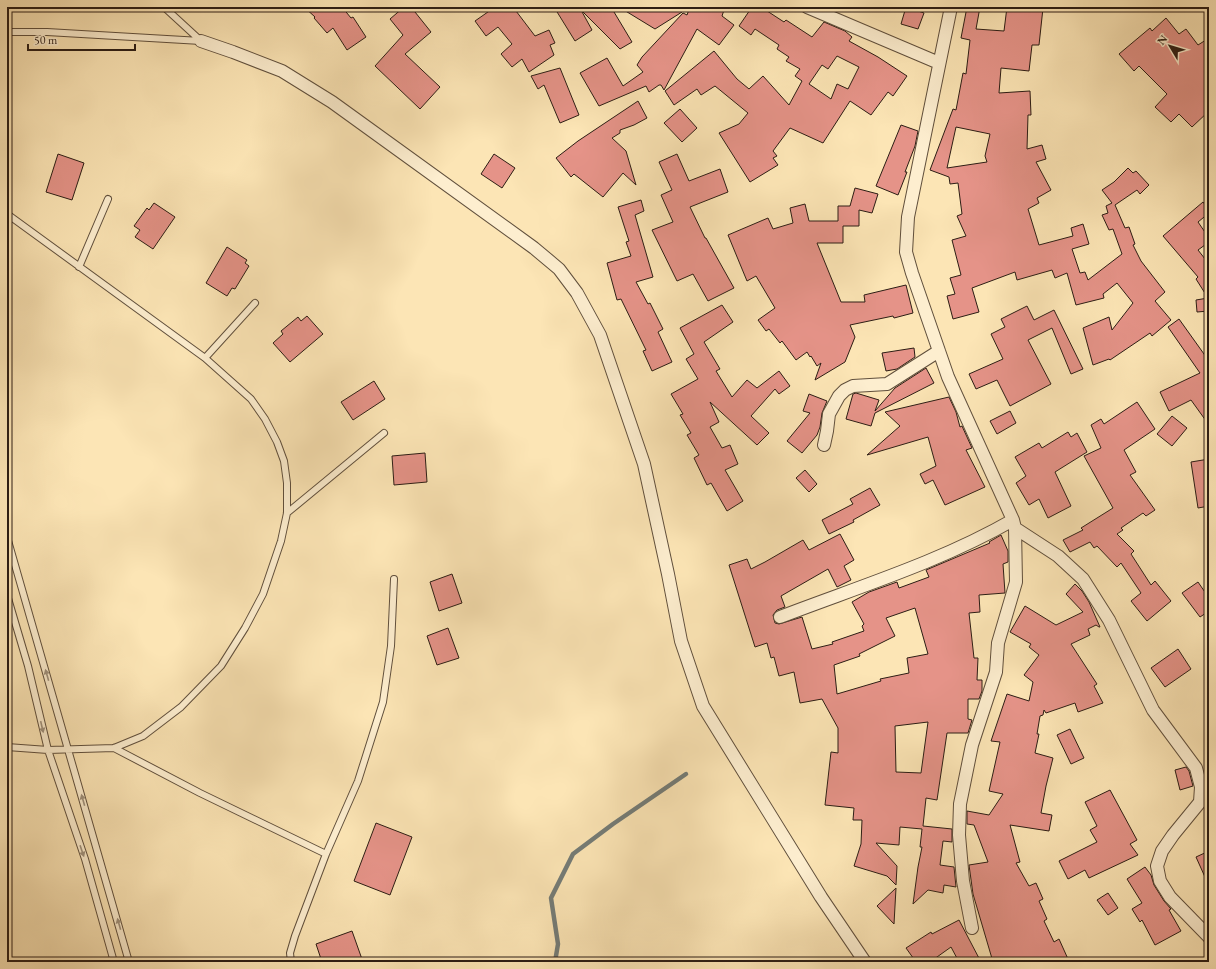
<svg xmlns="http://www.w3.org/2000/svg" width="1216" height="969" viewBox="0 0 1216 969" font-family="'EB Garamond',serif">
<rect width="100%" height="100%" fill="#fce5b5"/>
<filter id="stains"><feTurbulence type="fractalNoise" baseFrequency=".005" numOctaves="4"/><feColorMatrix values="0 0 0 0 .2 0 0 0 0 .09 0 0 0 0 .02 0 0 0 .5 -.17"/></filter>
<radialGradient id="worn" r=".72"><stop offset=".6" stop-color="#630" stop-opacity="0"/><stop offset="1" stop-color="#630" stop-opacity=".3"/></radialGradient>
<g fill="none" stroke-linecap="round" stroke-linejoin="round">
<path stroke="#747c77" stroke-width="4.5" d="M 555,962 L 558,944 L 551,898 L 573,854 L 613,824 L 686,774"/>
</g>
<path fill="#e59388" stroke="#2c1d14" fill-rule="evenodd" d="M 304,7 L 342,7 L 351,18 L 353,17 L 366,37 L 347,50 L 333,28 L 327,33 L 314,18 L 315,17 Z
M 404,7 L 411,7 L 431,32 L 405,54 L 440,87 L 420,109 L 375,66 L 403,35 L 390,19 Z
M 495,7 L 513,7 L 535,36 L 549,30 L 555,43 L 550,45 L 554,55 L 529,72 L 522,59 L 512,67 L 501,54 L 512,44 L 498,27 L 486,36 L 475,21 Z
M 554,7 L 611,7 L 632,42 L 620,49 L 581,10 L 592,30 L 575,41 Z
M 619,7 L 671,7 L 682,12 L 655,29 Z
M 690,7 L 725,7 L 722,16 L 734,25 L 719,45 L 697,29 L 664,90 L 661,85 L 659,85 L 649,92 L 646,86 L 599,106 L 580,73 L 607,58 L 623,86 L 643,72 L 637,65 L 642,57 L 683,13 L 687,15 Z
M 752,7 L 761,7 L 784,22 L 786,20 L 812,37 L 824,22 L 845,31 L 852,37 L 849,41 L 878,57 L 907,76 L 893,96 L 888,92 L 871,115 L 850,101 L 823,143 L 790,128 L 773,151 L 777,156 L 773,158 L 778,165 L 750,182 L 719,133 L 739,124 L 748,113 L 715,86 L 701,95 L 697,89 L 674,105 L 665,91 L 714,51 L 737,79 L 749,89 L 763,76 L 789,105 L 802,81 L 795,76 L 800,69 L 786,61 L 789,57 L 777,49 L 779,45 L 755,29 L 751,35 L 739,26 ZM 837,56 L 859,67 L 848,89 L 837,84 L 831,99 L 809,84 L 822,65 L 828,69 Z
M 906,7 L 924,13 L 918,29 L 901,24 Z
M 967,7 L 980,7 L 976,29 L 1004,31 L 1007,7 L 1043,8 L 1039,45 L 1032,45 L 1029,71 L 1001,68 L 999,93 L 1030,91 L 1031,115 L 1028,115 L 1027,149 L 1042,145 L 1046,159 L 1036,162 L 1051,190 L 1037,198 L 1039,203 L 1028,209 L 1039,245 L 1073,236 L 1071,228 L 1083,224 L 1089,244 L 1072,249 L 1080,273 L 1085,272 L 1088,280 L 1122,254 L 1113,229 L 1109,230 L 1102,215 L 1108,213 L 1106,206 L 1112,203 L 1102,190 L 1114,182 L 1128,168 L 1133,173 L 1136,171 L 1149,185 L 1140,194 L 1137,190 L 1115,205 L 1125,228 L 1129,227 L 1135,244 L 1133,245 L 1141,261 L 1165,292 L 1155,301 L 1171,320 L 1152,336 L 1150,333 L 1110,360 L 1109,359 L 1093,365 L 1083,328 L 1109,317 L 1112,330 L 1133,303 L 1117,283 L 1103,294 L 1104,298 L 1076,305 L 1067,273 L 1055,278 L 1052,270 L 1017,280 L 1015,272 L 972,288 L 979,312 L 953,319 L 947,296 L 955,294 L 950,278 L 961,275 L 952,240 L 966,236 L 957,216 L 962,214 L 958,183 L 950,184 L 949,177 L 930,170 L 953,109 L 956,110 L 963,73 L 966,74 L 970,40 L 961,38 ZM 956,127 L 990,134 L 985,156 L 987,162 L 947,168 Z
M 1166,18 L 1179,34 L 1186,29 L 1198,45 L 1209,38 L 1209,111 L 1192,127 L 1179,114 L 1171,122 L 1155,107 L 1167,94 L 1139,66 L 1134,71 L 1119,54 L 1150,28 L 1152,31 Z
M 560,68 L 579,115 L 560,123 L 544,85 L 538,89 L 531,76 Z
M 638,101 L 647,118 L 634,125 L 620,130 L 620,133 L 612,138 L 626,151 L 636,185 L 623,173 L 603,197 L 574,174 L 571,177 L 556,158 L 578,141 Z
M 680,109 L 697,128 L 682,142 L 664,123 Z
M 901,125 L 918,131 L 915,146 L 905,172 L 907,172 L 898,195 L 876,186 Z
M 58,154 L 84,163 L 72,200 L 46,192 Z
M 494,154 L 515,168 L 502,188 L 481,174 Z
M 677,154 L 689,181 L 720,169 L 728,192 L 690,207 L 705,238 L 706,238 L 734,288 L 708,301 L 693,274 L 677,281 L 652,230 L 673,222 L 661,195 L 672,190 L 659,162 Z
M 855,188 L 878,194 L 872,213 L 859,210 L 859,226 L 843,226 L 843,243 L 817,243 L 841,302 L 865,302 L 864,295 L 906,285 L 913,313 L 894,318 L 893,316 L 850,325 L 855,337 L 845,362 L 815,380 L 821,363 L 817,366 L 811,356 L 810,357 L 807,352 L 796,360 L 782,341 L 780,343 L 769,329 L 766,331 L 758,320 L 775,308 L 756,276 L 747,281 L 728,235 L 768,218 L 773,229 L 793,223 L 790,208 L 805,204 L 809,221 L 838,221 L 838,206 L 850,206 Z
M 641,200 L 644,211 L 635,215 L 653,277 L 636,282 L 648,304 L 650,303 L 663,329 L 658,332 L 672,362 L 652,371 L 643,351 L 646,350 L 621,299 L 617,300 L 607,263 L 631,256 L 626,242 L 629,241 L 618,207 Z
M 1203,202 L 1209,210 L 1209,213 L 1198,222 L 1209,238 L 1209,242 L 1198,250 L 1209,264 L 1209,311 L 1197,312 L 1196,300 L 1208,298 L 1196,279 L 1198,277 L 1163,236 Z
M 154,203 L 175,217 L 153,249 L 135,237 L 140,230 L 134,226 L 147,208 L 149,210 Z
M 227,247 L 247,260 L 245,263 L 249,266 L 235,289 L 232,288 L 227,296 L 206,283 Z
M 722,305 L 733,322 L 704,342 L 720,369 L 716,371 L 732,397 L 747,380 L 757,388 L 779,371 L 790,386 L 779,394 L 775,389 L 751,416 L 769,433 L 757,445 L 710,402 L 719,422 L 710,427 L 722,448 L 730,445 L 738,464 L 725,470 L 743,501 L 727,511 L 711,483 L 707,485 L 694,458 L 699,455 L 687,435 L 691,433 L 680,415 L 683,414 L 671,394 L 698,379 L 686,359 L 694,354 L 680,328 Z
M 1027,306 L 1034,320 L 1054,310 L 1083,369 L 1071,374 L 1052,328 L 1028,340 L 1051,384 L 1010,406 L 997,380 L 976,389 L 969,374 L 1003,359 L 991,334 L 1005,327 L 1001,319 Z
M 307,316 L 323,334 L 290,362 L 273,343 L 283,334 L 281,331 L 298,317 L 301,321 Z
M 1179,319 L 1209,361 L 1209,425 L 1191,400 L 1169,411 L 1160,392 L 1200,373 L 1168,327 Z
M 914,348 L 915,357 L 897,369 L 886,371 L 882,353 Z
M 926,368 L 934,383 L 875,413 L 871,426 L 846,419 L 853,394 L 856,393 L 879,400 L 875,411 L 895,388 Z
M 374,381 L 385,399 L 353,420 L 341,402 Z
M 809,394 L 827,401 L 822,413 L 820,427 L 817,435 L 802,453 L 787,441 L 810,413 L 803,411 Z
M 949,397 L 956,412 L 960,427 L 962,426 L 972,448 L 966,450 L 985,487 L 945,505 L 933,480 L 925,484 L 920,474 L 936,466 L 928,437 L 867,455 L 900,426 L 885,412 Z
M 1137,402 L 1155,429 L 1124,450 L 1136,472 L 1130,475 L 1155,510 L 1146,516 L 1143,513 L 1121,528 L 1123,530 L 1117,534 L 1134,551 L 1131,554 L 1151,585 L 1155,581 L 1171,601 L 1147,621 L 1131,601 L 1141,593 L 1121,563 L 1117,567 L 1097,546 L 1094,548 L 1090,542 L 1070,552 L 1063,540 L 1083,530 L 1081,528 L 1113,508 L 1084,456 L 1101,448 L 1091,425 L 1101,419 L 1104,424 Z
M 1010,411 L 1016,423 L 997,434 L 990,421 Z
M 1172,416 L 1187,428 L 1172,446 L 1157,434 Z
M 1068,432 L 1071,437 L 1077,433 L 1087,452 L 1055,472 L 1071,506 L 1048,518 L 1039,499 L 1029,505 L 1016,483 L 1026,476 L 1015,457 L 1039,443 L 1042,448 Z
M 425,453 L 427,482 L 394,485 L 392,456 Z
M 1209,459 L 1209,506 L 1198,508 L 1191,462 Z
M 805,470 L 817,484 L 809,492 L 796,478 Z
M 870,488 L 880,505 L 853,520 L 854,522 L 829,534 L 822,520 L 853,504 L 850,499 Z
M 840,534 L 854,560 L 844,566 L 851,580 L 837,587 L 828,569 L 781,596 L 785,607 L 777,610 L 773,615 L 775,623 L 779,624 L 802,617 L 812,649 L 833,644 L 832,642 L 864,631 L 862,626 L 864,624 L 852,602 L 869,592 L 897,582 L 899,588 L 929,577 L 926,570 L 990,543 L 989,542 L 1001,535 L 1008,551 L 1008,562 L 1003,564 L 1005,593 L 979,595 L 980,612 L 969,613 L 974,658 L 978,658 L 977,680 L 982,680 L 982,691 L 979,699 L 968,699 L 968,719 L 972,720 L 968,733 L 947,733 L 937,800 L 926,798 L 923,826 L 952,829 L 952,842 L 943,841 L 940,865 L 954,867 L 956,887 L 944,885 L 943,893 L 928,890 L 913,904 L 918,867 L 922,847 L 920,847 L 922,829 L 900,827 L 899,845 L 876,843 L 897,866 L 896,885 L 887,876 L 854,866 L 861,844 L 862,820 L 853,820 L 854,808 L 825,805 L 831,752 L 838,753 L 838,728 L 822,699 L 800,703 L 794,672 L 779,676 L 774,657 L 771,658 L 767,643 L 755,647 L 729,565 L 747,559 L 751,569 L 765,562 L 803,540 L 809,550 ZM 915,608 L 928,654 L 907,658 L 909,673 L 880,679 L 881,681 L 837,694 L 834,665 L 860,656 L 859,654 L 895,636 L 886,618 ZM 928,722 L 921,773 L 896,772 L 895,726 Z
M 452,574 L 462,603 L 439,611 L 430,582 Z
M 1198,582 L 1209,598 L 1209,611 L 1200,617 L 1182,593 Z
M 1075,584 L 1082,591 L 1089,602 L 1100,627 L 1099,627 L 1096,625 L 1088,629 L 1090,635 L 1071,644 L 1097,684 L 1094,686 L 1103,703 L 1078,712 L 1075,703 L 1046,713 L 1044,710 L 1043,715 L 1040,716 L 1037,734 L 1039,734 L 1035,753 L 1053,758 L 1046,786 L 1041,813 L 1052,815 L 1049,831 L 1010,825 L 1020,862 L 1016,863 L 1029,886 L 1036,883 L 1043,899 L 1039,901 L 1047,919 L 1044,921 L 1054,942 L 1059,939 L 1068,959 L 1062,962 L 993,962 L 973,894 L 969,865 L 988,862 L 974,825 L 967,824 L 967,811 L 989,815 L 1003,794 L 989,791 L 1000,742 L 991,741 L 1007,694 L 1029,701 L 1033,682 L 1024,675 L 1039,655 L 1029,647 L 1031,644 L 1010,632 L 1025,606 L 1056,625 L 1083,612 L 1066,594 Z
M 448,628 L 459,658 L 437,665 L 427,636 Z
M 1178,649 L 1191,669 L 1165,687 L 1151,668 Z
M 1070,729 L 1084,758 L 1071,764 L 1057,735 Z
M 1186,767 L 1189,771 L 1193,786 L 1180,790 L 1175,770 Z
M 1110,790 L 1137,840 L 1130,844 L 1138,855 L 1089,878 L 1085,870 L 1068,879 L 1059,861 L 1097,842 L 1090,830 L 1097,826 L 1085,802 Z
M 376,823 L 412,837 L 390,895 L 354,881 Z
M 1209,851 L 1209,886 L 1196,857 Z
M 1145,867 L 1151,875 L 1154,885 L 1164,901 L 1171,909 L 1169,910 L 1181,931 L 1155,945 L 1142,920 L 1140,922 L 1132,909 L 1142,903 L 1127,879 Z
M 896,888 L 894,924 L 877,906 Z
M 1108,893 L 1118,908 L 1108,915 L 1097,900 Z
M 959,920 L 981,962 L 959,962 L 951,947 L 930,962 L 916,962 L 906,948 L 931,932 L 932,934 Z
M 352,931 L 363,962 L 322,962 L 316,944 Z"/>
<g fill="none" stroke-linecap="round" stroke-linejoin="round">
<defs>
<path id="service" d="M 164,7 L 201,41
M 7,32 L 47,32 L 201,41
M 7,214 L 205,358 L 251,399 L 265,419 L 277,442 L 284,461 L 287,483 L 287,513 L 281,541 L 263,594 L 245,628 L 221,666 L 181,707 L 143,736 L 114,748 L 48,750 L 7,747
M 79,267 L 108,199
M 205,358 L 255,303
M 287,513 L 384,433
M 7,537 L 129,962
M 7,595 L 28,666 L 48,750 L 85,859 L 114,962
M 114,748 L 200,793 L 326,854 L 358,781 L 383,702 L 391,646 L 394,579
M 291,962 L 290,953 L 295,936 L 326,854"/>
<path id="minor" d="M 807,7 L 939,63
M 951,7 L 908,217 L 906,252 L 912,273 L 948,377 L 1013,520 L 1015,528 L 1016,582 L 998,643 L 996,672 L 972,745 L 960,804 L 959,835 L 963,881 L 972,928
M 201,41 L 233,52 L 282,71 L 332,102 L 534,248 L 559,269 L 577,293 L 600,335 L 644,464 L 668,574 L 681,641 L 703,706 L 821,897 L 865,962
M 824,445 L 827,431 L 829,414 L 839,396 L 845,390 L 853,386 L 887,384 L 939,351
M 1015,528 L 1058,556 L 1083,579 L 1109,620 L 1153,710 L 1196,768 L 1201,787 L 1200,802 L 1173,835 L 1162,851 L 1157,866 L 1160,881 L 1170,897 L 1209,937
M 780,617 C 858,587 940,562 1013,520"/>
</defs>
<use href="#service" stroke="#604f3c" stroke-width="8"/>
<use href="#minor" stroke="#604f3c" stroke-width="14"/>
<use href="#service" stroke="#fdeecf" stroke-width="6"/>
<use href="#minor" stroke="#fdeecf" stroke-width="12"/>
</g>
<defs><path id="oneway-solid" d="M-6-.8H1V-3.2L6.5 0L1 3.2V.8H-6Z"/></defs>
<g fill="#9f907b">
<use href="#oneway-solid" transform="translate(47 675) rotate(-106)"/>
<use href="#oneway-solid" transform="translate(42 727) rotate(77)"/>
<use href="#oneway-solid" transform="translate(83 800) rotate(-106)"/>
<use href="#oneway-solid" transform="translate(82 851) rotate(71)"/>
<use href="#oneway-solid" transform="translate(119 924) rotate(-106)"/>
</g>
<rect width="1216" height="969" fill="none" stroke="#fce5b5" stroke-width="24"/>
<rect x="8" y="8" width="1200" height="953" fill="none" stroke="#2c1d14" stroke-width="2"/>
<rect x="12" y="12" width="1192" height="945" fill="none" stroke="#2c1d14"/>
<g transform="translate(1170 46) rotate(308)" stroke="#fdeecf" stroke-width="3" paint-order="stroke">
<path d="M0-3L7 15L0 10L-7 15Z" fill="#2c1d14"/>
<text y="-6" font-size="11" font-weight="bold" text-anchor="middle" fill="#2c1d14">N</text>
</g>
<path d="M28 44v6h107v-6" fill="none" stroke="#2c1d14" stroke-width="2"/>
<text x="34" y="44" font-size="12" fill="#2c1d14" stroke="#fdeecf" stroke-width="3" paint-order="stroke">50 m</text>
<rect width="100%" height="100%" filter="url(#stains)"/>
<rect width="100%" height="100%" fill="url(#worn)"/>
</svg>
